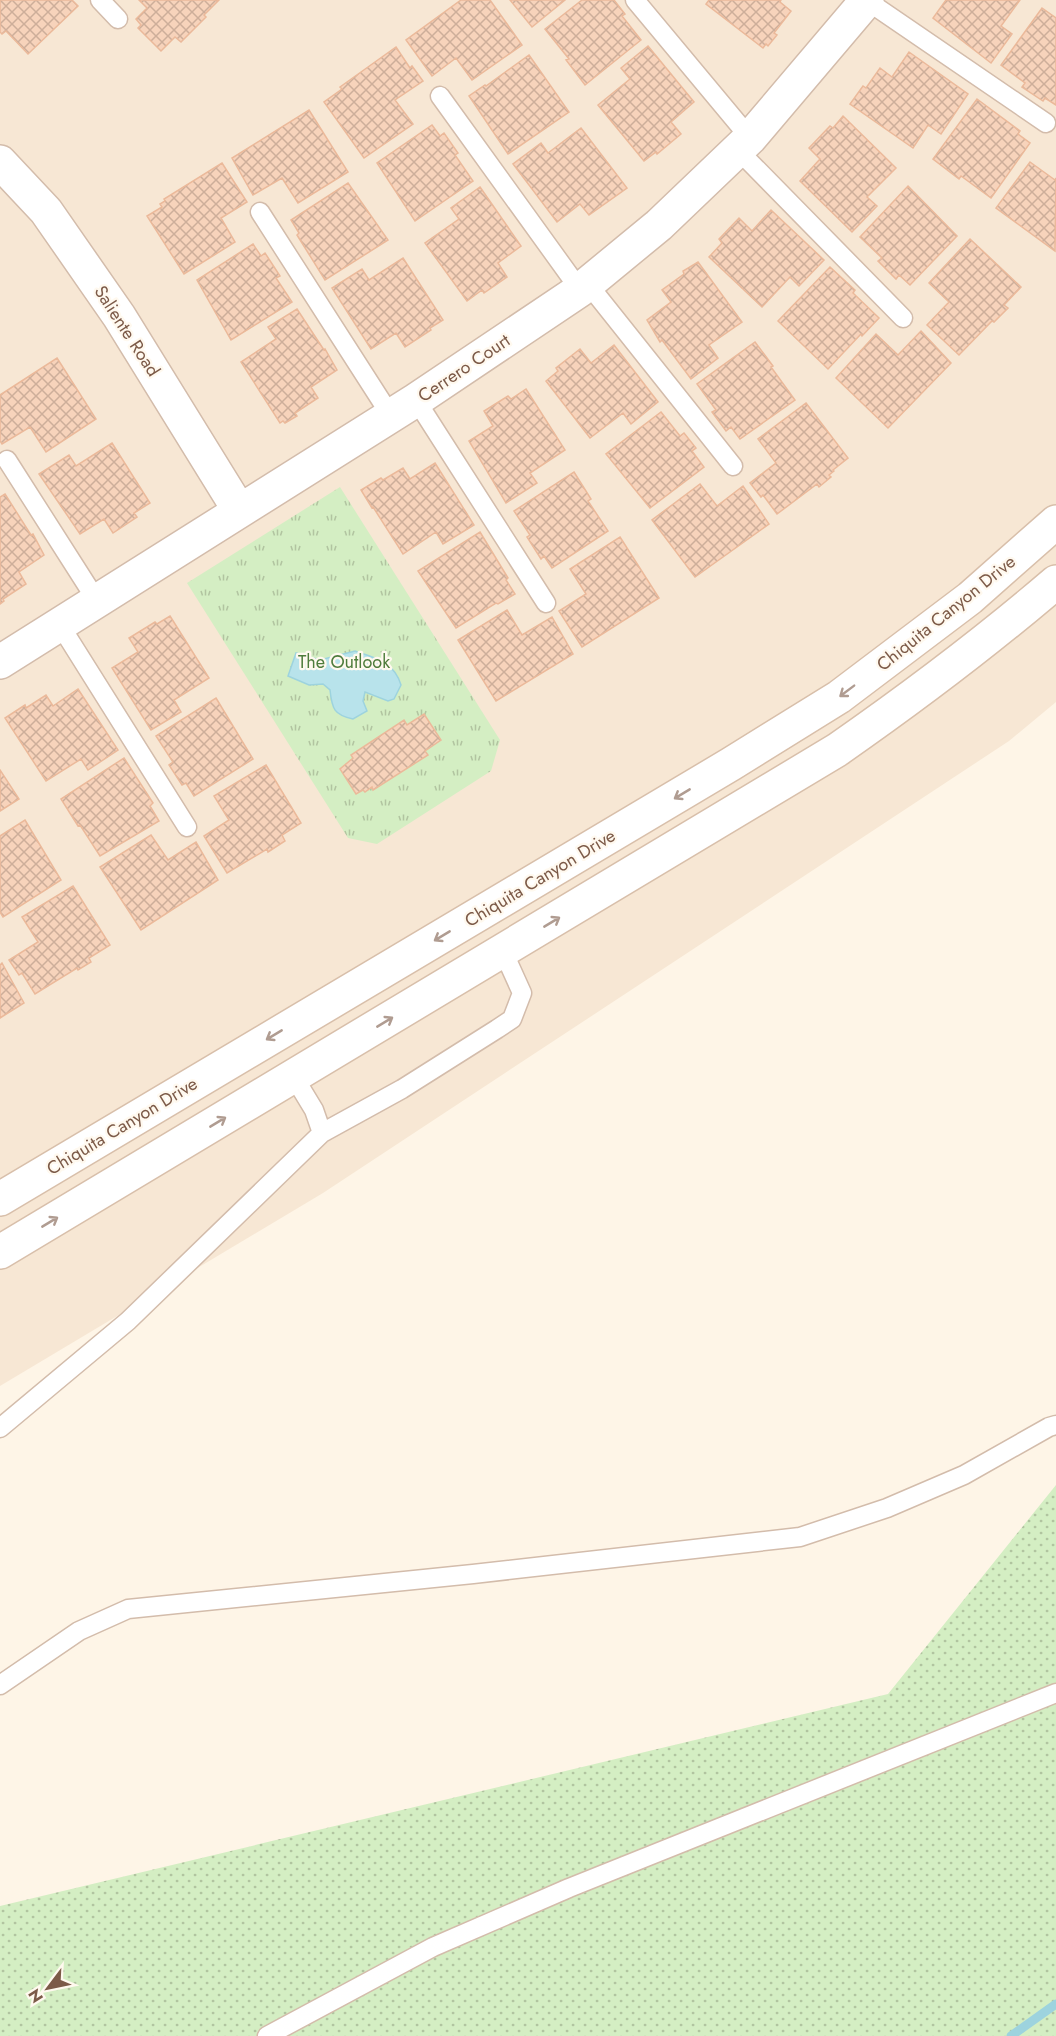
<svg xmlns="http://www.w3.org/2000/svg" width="1056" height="2036" viewBox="0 0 1056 2036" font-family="Jost,sans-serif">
<defs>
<pattern id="grass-dots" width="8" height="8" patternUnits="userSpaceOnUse" patternTransform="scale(1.5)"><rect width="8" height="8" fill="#d4eec3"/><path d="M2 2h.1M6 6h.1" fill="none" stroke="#b1c4a0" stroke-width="1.8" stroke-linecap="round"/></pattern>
<pattern id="park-tufts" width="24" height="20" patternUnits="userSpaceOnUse" patternTransform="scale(1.5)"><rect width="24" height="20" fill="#d4eec3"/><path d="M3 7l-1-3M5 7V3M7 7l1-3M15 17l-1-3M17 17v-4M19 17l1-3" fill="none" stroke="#b1c4a0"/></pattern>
<pattern id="building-cross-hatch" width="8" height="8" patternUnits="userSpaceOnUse" patternTransform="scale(1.5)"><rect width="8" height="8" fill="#f7d3bb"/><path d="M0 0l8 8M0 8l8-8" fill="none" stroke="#cdae9a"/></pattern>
</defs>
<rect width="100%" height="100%" fill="#fef5e7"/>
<path fill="#f7e7d4" d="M 0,0 L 1056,0 L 1056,702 L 1009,741 L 323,1193 L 0,1386 Z"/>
<path fill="url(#grass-dots)" d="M 1056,1485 L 1056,2036 L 0,2036 L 0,1906 L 888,1694 Z"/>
<path fill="url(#park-tufts)" d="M 340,487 L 500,740 L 491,771 L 377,844 L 348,838 L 187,583 Z"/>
<path fill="#b8e3eb" stroke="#9dd3de" stroke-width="1.5" d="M 355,651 C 376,658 394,662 401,685 L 394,699 L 388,701 L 365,692 L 363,701 L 367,711 L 353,719 C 334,715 332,709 330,690 L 323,684 L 309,685 L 288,676 L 296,653 L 320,660 Z"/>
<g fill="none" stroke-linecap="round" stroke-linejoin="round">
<path stroke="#9dd3de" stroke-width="9" d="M 1011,2036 L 1056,2004"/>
</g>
<path fill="url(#building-cross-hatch)" stroke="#ebb99a" stroke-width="1.5" d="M 0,0 L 72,0 L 78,6 L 28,54 L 6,31 L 2,34 L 0,32 Z
M 139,0 L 219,0 L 204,15 L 206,17 L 181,42 L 175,37 L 161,51 L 138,28 L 141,25 L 136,19 L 147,8 Z
M 461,0 L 490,0 L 522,45 L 472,80 L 456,58 L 432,76 L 406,40 Z
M 510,0 L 565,0 L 532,27 Z
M 582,0 L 614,0 L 625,14 L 622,16 L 641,40 L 585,85 L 566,60 L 569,59 L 545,29 Z
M 709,0 L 781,0 L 780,2 L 791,11 L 774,33 L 777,35 L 768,46 L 766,44 L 763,48 L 706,4 Z
M 946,0 L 1020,0 L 1001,26 L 1012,34 L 991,63 L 933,18 Z
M 1042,8 L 1056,18 L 1056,105 L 1045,98 L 1043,101 L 1022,87 L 1025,83 L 1001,65 Z
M 648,46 L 694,102 L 671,122 L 681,134 L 657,154 L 656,152 L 644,161 L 598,105 L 630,79 L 621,68 Z
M 396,47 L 410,68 L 412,66 L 423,81 L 395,100 L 413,124 L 364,158 L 324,102 L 342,89 L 340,87 Z
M 909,52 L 968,94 L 941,134 L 928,125 L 913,148 L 850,104 L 863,86 L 866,88 L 880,68 L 892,77 Z
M 529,55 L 569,112 L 508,154 L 469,96 L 485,85 L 486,86 Z
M 977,99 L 1020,131 L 1018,134 L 1030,143 L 991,198 L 961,176 L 959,179 L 933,159 Z
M 309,110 L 348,172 L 298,203 L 282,178 L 253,195 L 232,158 Z
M 843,116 L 896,168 L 867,197 L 877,206 L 852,232 L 800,181 L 820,159 L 809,148 L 830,126 L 833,128 Z
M 432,125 L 440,136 L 444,133 L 458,153 L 455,155 L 473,181 L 415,221 L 377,163 Z
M 581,128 L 627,188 L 589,215 L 580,204 L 557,222 L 513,164 L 541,143 L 548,153 Z
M 1030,162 L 1055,180 L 1056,178 L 1055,251 L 996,208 Z
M 222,163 L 247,202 L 221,218 L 235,242 L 184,274 L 147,216 L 162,207 L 160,204 L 165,201 L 164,199 Z
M 348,183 L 388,240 L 325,280 L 297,235 L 299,233 L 291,220 Z
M 908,186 L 957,236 L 910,285 L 899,275 L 896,279 L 878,261 L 882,258 L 860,237 Z
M 480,187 L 521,246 L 498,263 L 507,277 L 484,293 L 482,290 L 467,301 L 425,243 L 459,219 L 451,208 Z
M 771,210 L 824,260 L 799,286 L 790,277 L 762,307 L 709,257 L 722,243 L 719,239 L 739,218 L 752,231 Z
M 970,239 L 1021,287 L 1004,305 L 1008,308 L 994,322 L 992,321 L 959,355 L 927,325 L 949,302 L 929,283 Z
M 253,244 L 261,256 L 265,253 L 280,276 L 276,278 L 292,302 L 231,340 L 197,280 Z
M 403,258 L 443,320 L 430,328 L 431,330 L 405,347 L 396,333 L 371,349 L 332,288 L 362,269 L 369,280 Z
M 698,262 L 742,322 L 709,345 L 718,358 L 691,379 L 662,340 L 660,342 L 647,320 L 671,302 L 662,290 L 684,274 L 683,271 Z
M 830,267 L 855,290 L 853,293 L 879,318 L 862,336 L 861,334 L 828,369 L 778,321 Z
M 297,309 L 324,350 L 325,349 L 337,370 L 311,387 L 318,398 L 295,413 L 297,416 L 285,423 L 283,421 L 280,423 L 241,362 L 276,339 L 268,327 Z
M 921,331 L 951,363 L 888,428 L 836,378 L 876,334 L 898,355 Z
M 755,342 L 773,366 L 771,367 L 795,400 L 740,439 L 731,427 L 726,431 L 712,412 L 716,410 L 697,384 Z
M 614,345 L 658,402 L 631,424 L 623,413 L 590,438 L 546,381 L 558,371 L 556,368 L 580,349 L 591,363 Z
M 57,358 L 96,419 L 46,452 L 30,427 L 2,444 L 0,441 L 0,395 Z
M 526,389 L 565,450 L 530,473 L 537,483 L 506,503 L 469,441 L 493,426 L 484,411 L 508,396 L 511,399 Z
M 806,403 L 848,458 L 833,470 L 834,471 L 829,475 L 831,477 L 819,487 L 817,484 L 777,514 L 763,495 L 761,497 L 750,483 L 776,463 L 758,439 Z
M 661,412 L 680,436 L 684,433 L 696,448 L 692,451 L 704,467 L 650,508 L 606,454 Z
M 112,443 L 150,503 L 134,513 L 137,517 L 113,533 L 104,519 L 80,534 L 39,474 L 69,455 L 76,466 Z
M 435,463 L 474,525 L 443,544 L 436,532 L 403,554 L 373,507 L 372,508 L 361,490 L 381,478 L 383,480 L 403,468 L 410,479 Z
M 574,472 L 591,499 L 588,501 L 608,531 L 552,568 L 544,556 L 541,559 L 527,537 L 530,535 L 514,511 Z
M 700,484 L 717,506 L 743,486 L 769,524 L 695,577 L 652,520 Z
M 5,494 L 31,535 L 33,534 L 44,555 L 19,572 L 26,584 L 3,599 L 4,601 L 0,604 L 0,497 Z
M 480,532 L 508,578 L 506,580 L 515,594 L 498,604 L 496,603 L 456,628 L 418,571 Z
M 620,537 L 659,598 L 582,647 L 559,611 L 586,594 L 570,569 Z
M 507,610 L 522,635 L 552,617 L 573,654 L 496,701 L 458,640 Z
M 170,616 L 209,678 L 174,700 L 181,712 L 151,730 L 112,668 L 138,652 L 129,638 L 155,622 L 157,624 Z
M 78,689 L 118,750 L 88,770 L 81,759 L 46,781 L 5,718 L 25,705 L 26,708 L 46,695 L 53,706 Z
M 216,698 L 253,759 L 194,796 L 186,783 L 182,785 L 169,765 L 173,762 L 156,736 Z
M 424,714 L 441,740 L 425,751 L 428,755 L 373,790 L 372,787 L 365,792 L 363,790 L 356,794 L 340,769 L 353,758 L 351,755 L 404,720 L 407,725 Z
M 124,758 L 153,803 L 150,806 L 159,821 L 100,856 L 80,825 L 78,826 L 61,799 Z
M 266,765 L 301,823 L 282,835 L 285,841 L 268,852 L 267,849 L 227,873 L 204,836 L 229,820 L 214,796 Z
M 0,770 L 19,799 L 0,811 Z
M 25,820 L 61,880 L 3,917 L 0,912 L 0,836 Z
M 151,835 L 168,860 L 196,842 L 218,880 L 141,930 L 100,867 Z
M 73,886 L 110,945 L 89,958 L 91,962 L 78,970 L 77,968 L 35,994 L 22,973 L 19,975 L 9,960 L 38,942 L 22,917 Z
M 2,963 L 24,1003 L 0,1018 L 0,965 Z"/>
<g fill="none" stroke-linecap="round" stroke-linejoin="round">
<defs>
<path id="service" d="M 100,0 L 118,19
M 635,0 L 750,138
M 866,0 L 1046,123
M 440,96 L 580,290
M 738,150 L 903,318
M 260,212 L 391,416
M 588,284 L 733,466
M 416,400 L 546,603
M 7,460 L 97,601
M 60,625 L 187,827
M 294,1077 L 314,1110 L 322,1133
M 0,1428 L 128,1321 L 322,1133 L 402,1089 L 497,1029 L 512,1019 L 522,993 L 503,951
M 0,1685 L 79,1631 L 128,1609 L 473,1574 L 800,1537 L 887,1508 L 964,1475 L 1049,1427 L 1056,1425
M 267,2036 L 433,1947 L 569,1888 L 1056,1693"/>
<path id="minor" d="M 0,162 L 46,211 L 119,316 L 239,510
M 0,662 L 416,400 L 580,290 L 659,225 L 750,138 L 867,0"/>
<path id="secondary" d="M 0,1199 L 731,764 L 839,697 L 970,598 L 1056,522
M 0,1252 L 837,750 C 913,697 986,642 1056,582"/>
</defs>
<use href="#service" stroke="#d3bcab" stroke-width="21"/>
<use href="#minor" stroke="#d3bcab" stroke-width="36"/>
<use href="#secondary" stroke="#d8bfaa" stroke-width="36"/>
<use href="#service" stroke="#fff" stroke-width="18"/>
<use href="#minor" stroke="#fff" stroke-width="33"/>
<use href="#secondary" stroke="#fff" stroke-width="33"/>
</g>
<defs><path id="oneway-shaft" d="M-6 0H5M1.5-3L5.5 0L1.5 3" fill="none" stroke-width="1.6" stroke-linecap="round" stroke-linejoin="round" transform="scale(1.5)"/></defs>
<g stroke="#b09c91">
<use href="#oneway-shaft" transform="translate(847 691) rotate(143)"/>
<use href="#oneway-shaft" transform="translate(682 794) rotate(149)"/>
<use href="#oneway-shaft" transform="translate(552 922) rotate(-31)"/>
<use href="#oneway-shaft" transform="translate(442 936) rotate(149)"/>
<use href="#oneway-shaft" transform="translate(385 1022) rotate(-31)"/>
<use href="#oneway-shaft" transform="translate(274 1035) rotate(149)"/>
<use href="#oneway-shaft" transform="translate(218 1122) rotate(-31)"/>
<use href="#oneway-shaft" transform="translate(50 1222) rotate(-31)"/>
</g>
<g text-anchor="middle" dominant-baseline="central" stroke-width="4.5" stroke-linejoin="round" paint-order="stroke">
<g font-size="18" fill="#7c5a48" stroke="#fff9ef">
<text transform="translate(127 331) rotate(57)">Saliente Road</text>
<text transform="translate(464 368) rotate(-34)">Cerrero Court</text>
<text transform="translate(946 613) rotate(-39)">Chiquita Canyon Drive</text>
<text transform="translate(540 878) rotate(-31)">Chiquita Canyon Drive</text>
<text transform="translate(122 1126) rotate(-31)">Chiquita Canyon Drive</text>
</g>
<g font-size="18" fill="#4e7c3c" stroke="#fff9ef">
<text x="344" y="662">The Outlook</text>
</g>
</g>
<g transform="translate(48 1988) rotate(238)" stroke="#fff9ef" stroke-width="4.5" paint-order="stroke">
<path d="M0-4.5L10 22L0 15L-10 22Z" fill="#7c5a48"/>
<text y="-9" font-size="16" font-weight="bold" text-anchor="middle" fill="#7c5a48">N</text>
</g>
</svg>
